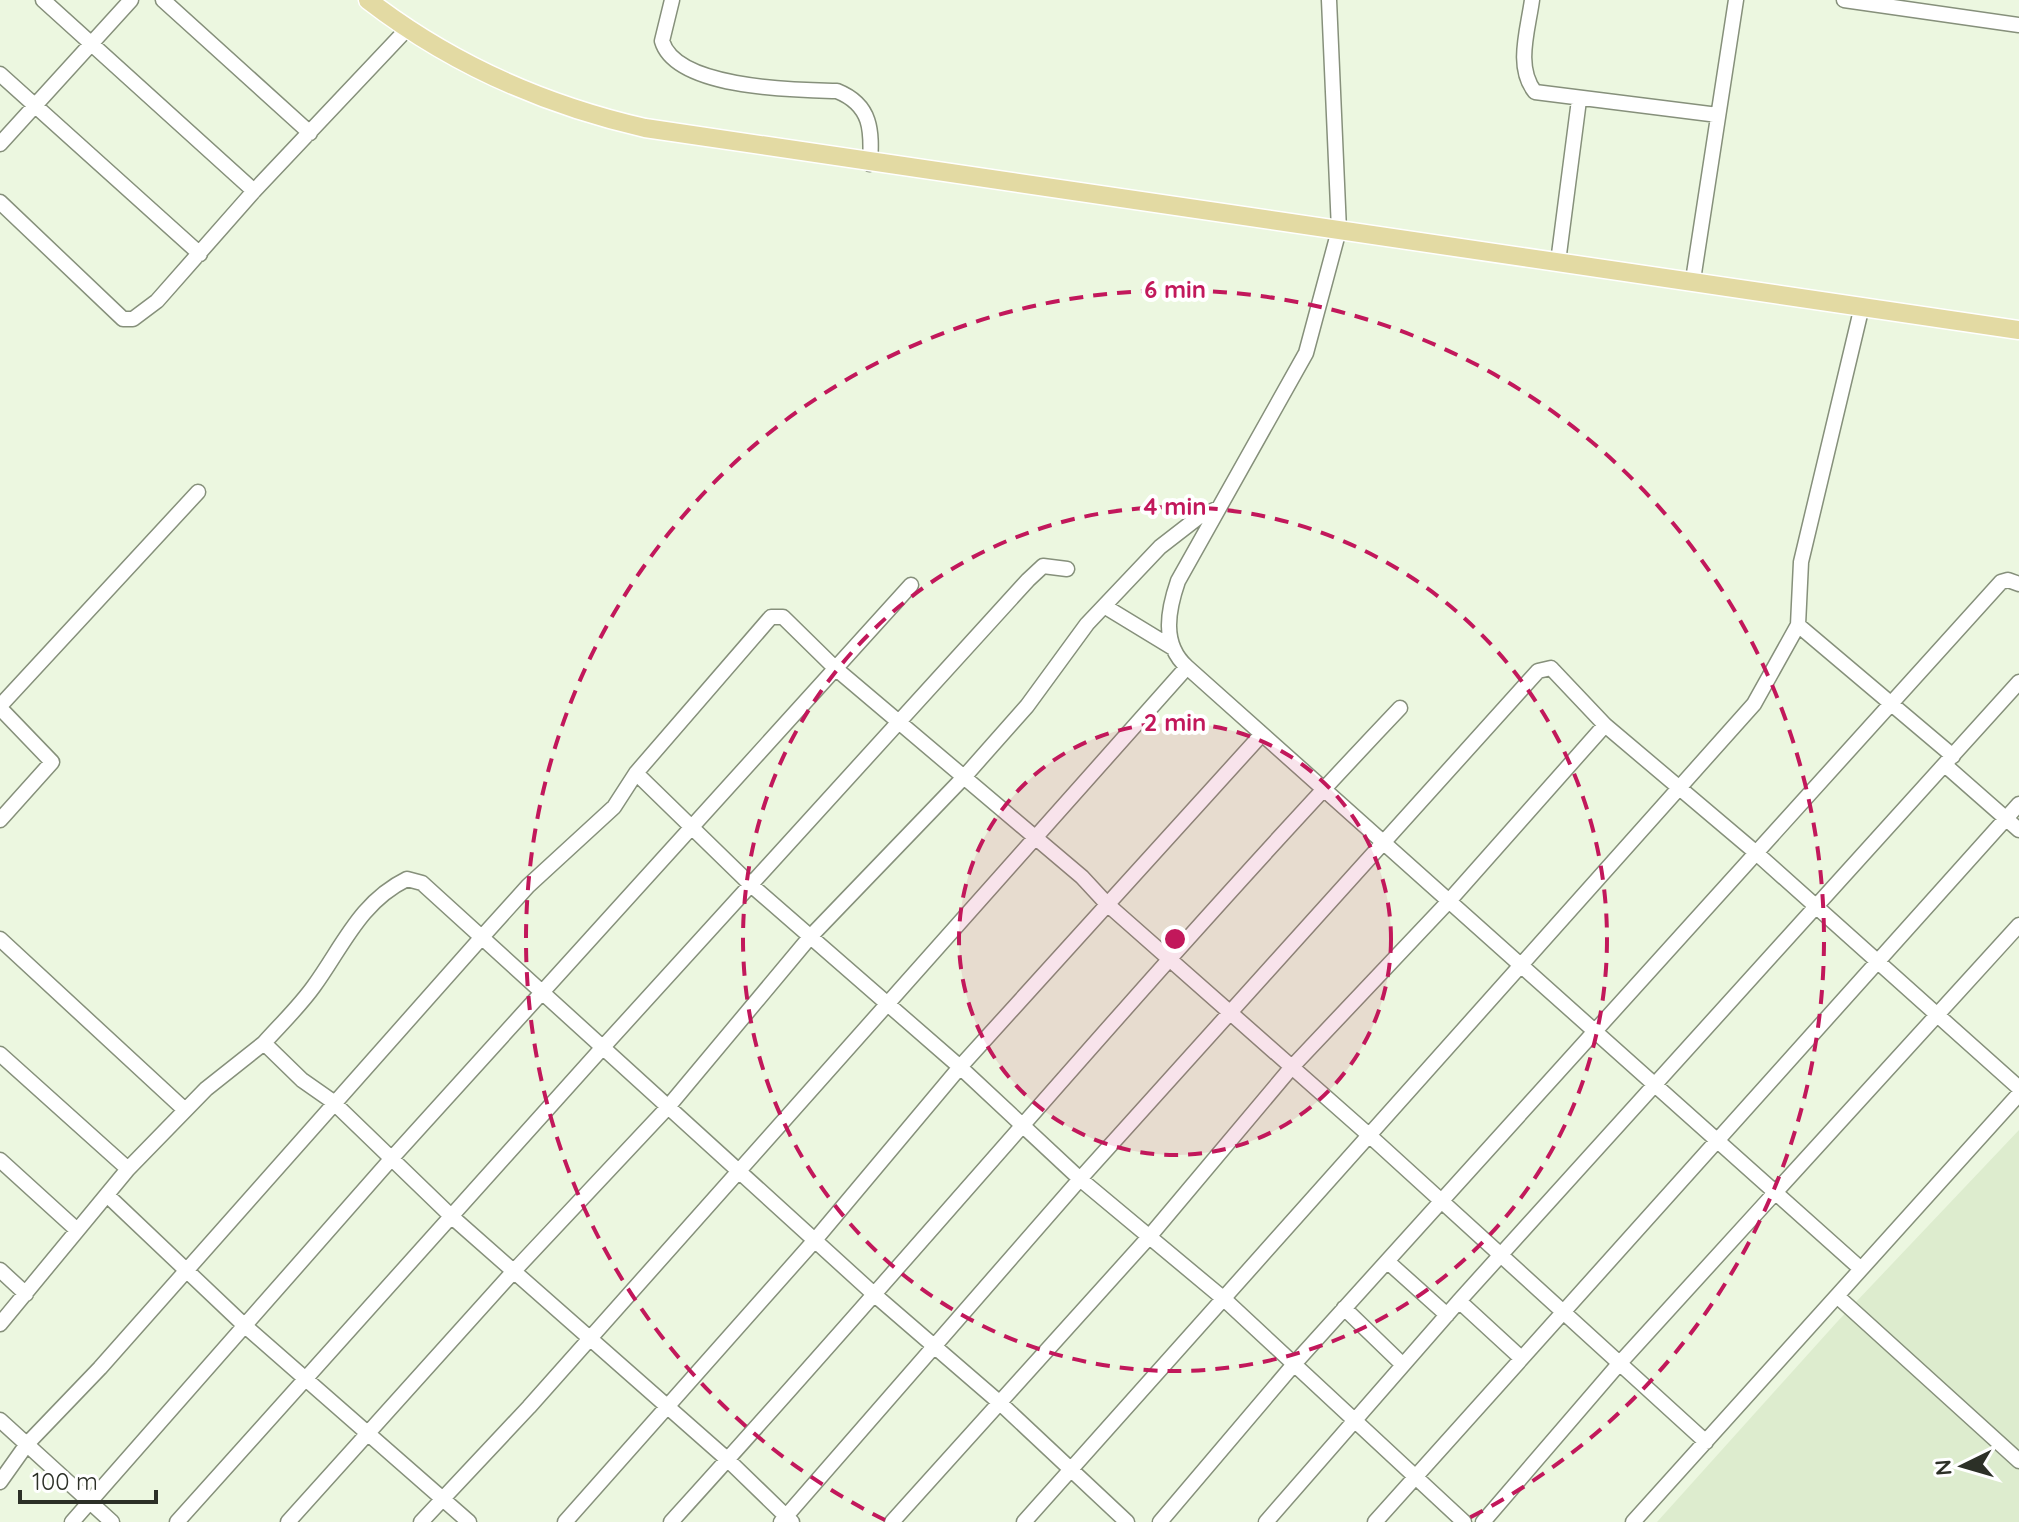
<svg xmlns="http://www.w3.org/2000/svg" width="2019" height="1522" viewBox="0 0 2019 1522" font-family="Quicksand,sans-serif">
<rect width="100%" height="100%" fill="#ecf7e0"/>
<path fill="#ddecce" d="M 2019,1130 L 2019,1522 L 1657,1522 L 1837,1322 Z"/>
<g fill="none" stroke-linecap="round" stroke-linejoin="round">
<defs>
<path id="minor" d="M 43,0 L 254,191
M 163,0 L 310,133
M 672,0 L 662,41 C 676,89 796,90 837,91 C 872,105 872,131 870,164
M 1329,0 L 1339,230 L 1306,353 L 1178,581 C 1168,610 1161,644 1187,667 L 1861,1269
M 1532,0 C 1528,30 1515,67 1535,92 L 1718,115
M 1844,0 L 2019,25
M 0,74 L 200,254
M 0,144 L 131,0
M 0,202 L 123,319 L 133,319 L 157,301 L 254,191 L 408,28
M 1558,262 L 1579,100
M 1693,280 L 1736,0
M 1104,606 L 1173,648
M 1798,625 L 1953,756
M 0,706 L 198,492
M 0,708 L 52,762 L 0,820
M 1945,765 L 2019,830
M 636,773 L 751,885 L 960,1067 L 1080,1179 L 1224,1299 L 1464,1522
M 0,939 L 185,1110
M 264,1043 C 280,1025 299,1007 314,986 C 343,946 360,902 407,879 L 422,883 L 876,1296 L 1000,1403 L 1127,1522
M 0,1054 L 128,1169
M 0,1160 L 77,1230
M 107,1195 L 244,1325 L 469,1522
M 1388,1262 L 1447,1315
M 0,1270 L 26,1294
M 1837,1296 L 2019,1461
M 1459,1301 L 1521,1358
M 1344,1308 L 1403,1365
M 0,1324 L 128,1169 L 206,1089 L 264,1043 L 302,1080 L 332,1101 L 451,1216 L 728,1460 L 792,1522
M 0,1420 L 112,1522
M 0,1482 L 27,1444 L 100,1368 L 482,937 L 528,886 L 614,807 L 636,773 L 771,617 L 783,617 L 835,668 L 1082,877 L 1107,904 L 1370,1136 L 1706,1442
M 72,1522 L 392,1158 L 911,585
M 177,1522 L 604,1046 L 1028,580 L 1043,566 L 1067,569
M 288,1522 L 513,1272 L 668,1107 L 810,937 L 965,776 L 1027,706 L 1087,624 L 1160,547 L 1200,516 L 1219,508
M 421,1522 L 529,1407 L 1187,667
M 565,1522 L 815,1240 L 960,1067 L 1262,734
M 671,1522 C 916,1253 1149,972 1400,708
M 781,1522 L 1080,1179 L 1538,671 L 1551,668 L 1605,725 L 1754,851 L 2019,1088
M 892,1522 L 1149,1237 L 1291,1068 L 1449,901 L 1605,725
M 1024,1522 L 1754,704 L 1798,625 L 1801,562 L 1862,306
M 1160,1522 L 1295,1363 L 2001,582 L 2008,580 L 2019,584
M 1266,1522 L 1459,1301 L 2019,682
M 1375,1522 L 2019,804
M 1483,1522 L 1618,1365 L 2019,925
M 1633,1522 L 2019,1094"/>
<path id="major" d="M 368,0 C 451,64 544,105 645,128 L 2019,330"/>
</defs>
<use href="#minor" stroke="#86907b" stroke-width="17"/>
<use href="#major" stroke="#fff" stroke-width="21"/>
<use href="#minor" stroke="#fff" stroke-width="14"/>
<use href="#major" stroke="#e3daa3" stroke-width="18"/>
</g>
<circle cx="1175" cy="939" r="216" fill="#c2185b" fill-opacity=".12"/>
<g fill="none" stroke="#c2185b" stroke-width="4" stroke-dasharray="14 10">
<circle cx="1175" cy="939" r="216"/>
<circle cx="1175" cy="939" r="432"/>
<path d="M885 1520A649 649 0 1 1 1465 1520"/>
</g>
<circle cx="1175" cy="939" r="12" fill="#c2185b" stroke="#fff" stroke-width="4"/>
<g font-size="24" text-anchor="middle" font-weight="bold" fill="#c2185b" stroke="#fff" stroke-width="8" stroke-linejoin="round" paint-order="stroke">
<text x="1175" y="298">6 min</text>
<text x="1175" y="515">4 min</text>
<text x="1175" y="731">2 min</text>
</g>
<g transform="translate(1963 1466) rotate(265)" stroke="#ffffff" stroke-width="6" paint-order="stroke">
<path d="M0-6L14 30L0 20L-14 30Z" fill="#2c3027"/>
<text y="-12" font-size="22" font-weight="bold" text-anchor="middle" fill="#2c3027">N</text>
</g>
<path d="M20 1490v12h136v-12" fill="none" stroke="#2c3027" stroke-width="4"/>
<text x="32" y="1490" font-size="24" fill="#2c3027" stroke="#ffffff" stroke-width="6" paint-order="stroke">100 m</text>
</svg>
